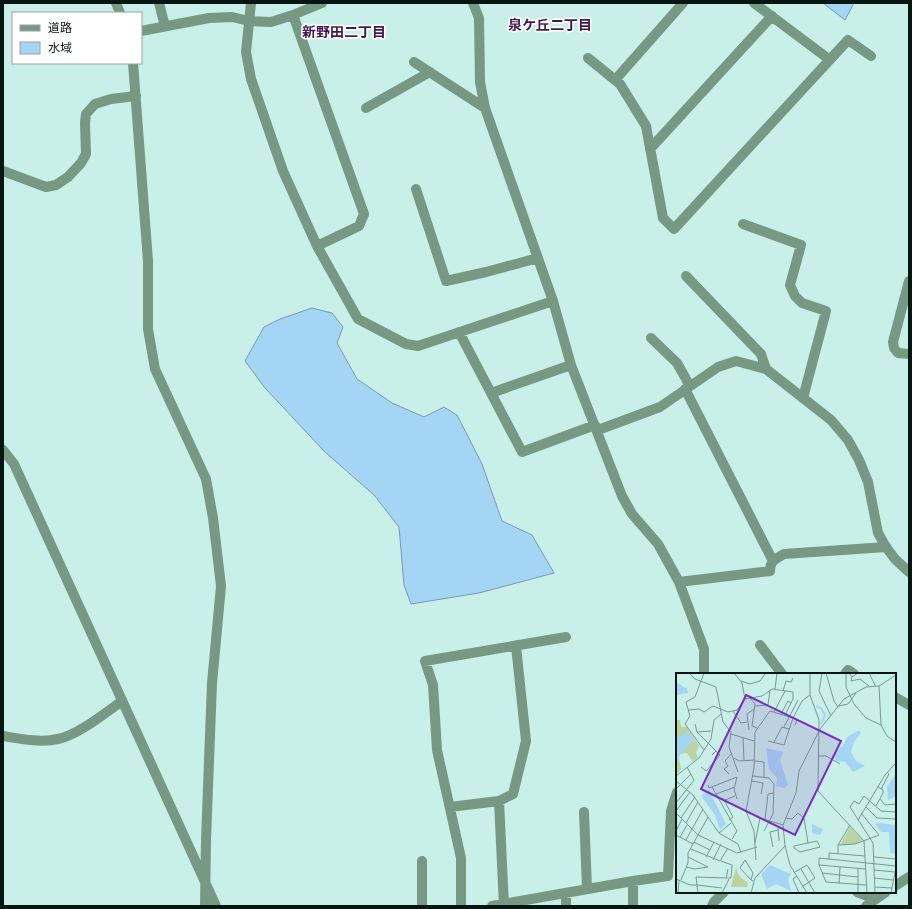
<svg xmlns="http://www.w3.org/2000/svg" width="912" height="909" viewBox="0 0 912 909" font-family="'Fira Sans Condensed','Noto Sans JP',sans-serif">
<rect width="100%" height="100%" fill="#c8efe8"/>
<path fill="#a5d5f5" stroke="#769bb1" d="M 823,3 L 854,3 L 845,20 Z
M 312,308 L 332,313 L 343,327 L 337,343 L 357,379 L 392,403 L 424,417 L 444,407 L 457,415 L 482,464 L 502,521 L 532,535 L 554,573 L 479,593 L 411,604 L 404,585 L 399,527 L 374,495 L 325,452 L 265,388 L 245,361 L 264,327 L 280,319 Z"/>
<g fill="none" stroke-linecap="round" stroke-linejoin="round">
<path stroke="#779882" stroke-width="10" d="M 159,3 L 165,26
M 251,3 L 246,52 L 251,79 L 283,171 L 317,246 L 358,319 L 406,344 L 418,346 L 553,301
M 473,3 L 479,18 L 480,82 L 485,108 L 553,301 L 571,365 L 622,496 L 632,514 L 658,544 L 679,582 L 704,649 L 704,674
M 754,3 L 830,60
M 293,15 L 364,214 L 359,226 L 317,246
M 141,31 L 209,18 L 232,17 L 249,21 L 271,22 L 293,15 L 322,3
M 588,58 L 620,84 L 646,126 L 663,218 L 674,229 L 848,40 L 871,56
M 414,62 L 485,108
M 615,80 L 683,3
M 366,108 L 430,72
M 650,149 L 772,16
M 3,171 L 46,187 L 56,185 L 68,177 L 81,163 L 86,154 L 85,123 L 86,114 L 95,104 L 111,99 L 136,96
M 416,189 L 446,281 L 486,272 L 538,258
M 743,224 L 801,245 L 790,285 L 795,296 L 802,303 L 826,311 L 803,398
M 686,276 L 761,354 L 766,369
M 909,281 L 893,342 L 894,348 L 898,353 L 909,354
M 459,332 L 522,452 L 595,425
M 651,338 L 677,363 L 690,386
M 685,389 L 773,561
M 491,393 L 571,365
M 598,430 L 660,407 L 718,367 L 736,361 L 766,369
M 679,582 L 770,571 C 770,560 776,559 784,554 L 886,547
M 760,645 L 782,674
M 845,674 L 848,670 L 854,674
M 895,697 L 909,705
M 3,736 C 21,739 40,743 58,739 C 78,735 105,713 122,701
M 499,801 L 504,906
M 450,807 L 499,801 L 513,794 L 526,741 L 516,646
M 584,812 L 587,889
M 633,881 L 633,906
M 895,886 L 909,877
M 857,892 L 875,899
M 566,893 L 566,906
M 422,906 L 422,861
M 461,906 L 461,858 L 437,750 L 433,685 L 425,661 L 566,637
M 492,906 L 633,881 L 668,876 L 671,811 L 677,792
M 712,906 L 714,902 L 724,892
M 866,906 L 886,892"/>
<path stroke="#779882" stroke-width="10" d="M 116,3 L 120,13
M 133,63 L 148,261 L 148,329 L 155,369 L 206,479 L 213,518 L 221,586 L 212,683 L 206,840 L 205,906
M 766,369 L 831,420 L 848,440 L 859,460 L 868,482 L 878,533 L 886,547 L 895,559 L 909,572
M 3,450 L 14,464 L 216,906"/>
</g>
<g text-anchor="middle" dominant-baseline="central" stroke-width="3" stroke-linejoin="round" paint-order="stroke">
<g font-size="14" font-weight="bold" fill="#43184b" stroke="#fff">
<text x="550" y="25">泉ケ丘二丁目</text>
<text x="344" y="32">新野田二丁目</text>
</g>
</g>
<g transform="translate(676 673)">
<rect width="220" height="220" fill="#c8efe8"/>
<path d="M 0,47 L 4,47 L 5,54 L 11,54 L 23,73 L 20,79 L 22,84 L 17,89 L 11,80 L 4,81 L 3,85 L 5,96 L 0,102 ZM 174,154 L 186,167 L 180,171 L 164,172 ZM 60,194 L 63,203 L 72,210 L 71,214 L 55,214 Z" fill="#bcd3a1"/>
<path d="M 0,9 L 11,16 L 12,20 L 0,22 ZM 183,57 L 185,60 L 178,69 L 175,79 L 180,88 L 189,93 L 177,99 L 169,89 L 160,88 L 158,82 L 168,71 L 171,64 ZM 12,58 L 20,70 L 16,69 L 4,81 L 0,93 L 0,65 ZM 90,75 L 107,79 L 104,87 L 112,112 L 108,115 L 100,113 L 101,105 L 93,96 ZM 220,100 L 220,123 L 212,127 L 211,114 ZM 33,117 L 50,151 L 44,157 L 39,142 L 25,123 ZM 203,150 L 220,152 L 220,181 L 214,180 L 213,159 L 205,159 L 199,151 ZM 136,151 L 147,156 L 144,162 L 136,160 ZM 94,192 L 115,201 L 112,206 L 115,218 L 100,211 L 91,216 L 85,201 Z" fill="#a5d5f5"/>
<path fill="none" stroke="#a5d5f5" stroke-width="2" d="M 140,33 L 145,35 L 149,42 L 145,51"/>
<path fill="none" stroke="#7b9893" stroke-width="1" d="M 13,0 L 19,6 L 40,14 L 47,49 L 55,59 L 53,74 L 62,99M 134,0 L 134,22 L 143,47 L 142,118 L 188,168 L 191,220M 146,0 L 143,18 L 155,43M 150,0 L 158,28 L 162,34M 170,0 L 170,14 L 178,31 L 190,45 L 205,52M 173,0 L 176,4 L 182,0M 193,0 L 200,14M 176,4 L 175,8 L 184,6 L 193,13M 65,8 L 74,11 L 84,8 L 89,1M 203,13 L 205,52 L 211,63 L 220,69M 99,16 L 101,0M 107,18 L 110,8 L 115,9 L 117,5M 74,25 L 79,31 L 76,53 L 81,55M 69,26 L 86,23 L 96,16 L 117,19 L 117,26 L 109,42M 79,33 L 92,32 L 94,17M 163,33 L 172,31 L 180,20M 12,37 L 23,36 L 28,39 L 37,33 L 52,39 L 61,37 L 69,26 L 66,10 L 58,0M 57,38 L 65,50 L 71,49M 98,39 L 109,18M 105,41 L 112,28 L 115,30M 19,51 L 21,59 L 40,78 L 36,82M 108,54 L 122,27M 73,57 L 71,41 L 78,36M 21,59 L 35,58M 55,61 L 78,68M 67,65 L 68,87M 92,68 L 108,72 L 117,45 L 121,47 L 119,52M 98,69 L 106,54 L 113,56M 28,77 L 9,51 L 14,43 L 10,29 L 19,24 L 28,0M 142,83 L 150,83 L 164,91M 58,85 L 63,88 L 79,87M 79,88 L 88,89 L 88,104M 25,94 L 30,98 L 44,82 L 40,78M 53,101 L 48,96 L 52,93 L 49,88 L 56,80M 0,103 L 23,85 L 35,66 L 38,47 L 45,41M 77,103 L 93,105 L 98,111 L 97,141 L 88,158M 0,108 L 17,122 L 43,160 L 62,171 L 65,180M 76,108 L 87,110 L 85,121M 32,112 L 33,115 L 61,104 L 58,116 L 61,126M 36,114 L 61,158 L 56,166M 0,116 L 15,101M 205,116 L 213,101 L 211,99M 40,121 L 59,114M 204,126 L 209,132 L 220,131M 48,127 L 57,144 L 53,147M 47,128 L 59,123M 0,130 L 18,107 L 11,94M 200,133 L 207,120 L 207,117 L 202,114M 190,134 L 201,145 L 220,146M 0,138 L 14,119M 0,140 L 22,162 L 61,180 L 81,174M 5,145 L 19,124M 110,145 L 116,146 L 122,140 L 128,145 L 132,170M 89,146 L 92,121 L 98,120M 182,147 L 209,102 L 220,90M 10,150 L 22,129M 102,155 L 103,168M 0,158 L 6,146M 43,160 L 55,150M 0,162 L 17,171M 4,164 L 11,152M 10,167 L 27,136M 141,168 L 144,174 L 124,179 L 118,175 L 118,173 ZM 18,169 L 34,177M 79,170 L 84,145 L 107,152M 162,172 L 179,171 L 203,162 L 185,140M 109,173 L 114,192 L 131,220M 97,174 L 94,159 L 102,157M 15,176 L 44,188 L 52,175M 162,181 L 162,172 L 174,152M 12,184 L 32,194M 30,184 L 38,169M 198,184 L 220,186M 153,186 L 153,180 L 189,183M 37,187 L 45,171M 80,187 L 78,158 L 70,138 L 78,95 L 79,59 L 94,38 L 117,45 L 126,28 L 134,22M 45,188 L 56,192 L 55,205 L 50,205M 143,192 L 190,196M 10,194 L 19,196 L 32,194M 125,196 L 139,220M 182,196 L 182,220M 198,197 L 219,199M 119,199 L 131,192 L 139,205 L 127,213M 146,200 L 182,204M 121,203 L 117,206 L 123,220M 198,205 L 217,207M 0,206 L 14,212 L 21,212 L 20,204 L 50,205 L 52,196M 5,207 L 12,190 L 12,180 L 32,144M 75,207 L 64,195 L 69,187 L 77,200 L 75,207 L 77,208M 163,210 L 164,194M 190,212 L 150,209 L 143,192 L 143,185 L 220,193M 199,214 L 216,215M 2,220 L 3,207M 22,220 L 21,212 L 46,215M 46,220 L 53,206M 75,220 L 79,205 L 109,173 L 107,152 L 120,120 L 123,98 L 144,56 L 168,26 L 190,14 L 203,13 L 220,2M 199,220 L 197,170 L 174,134 L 178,128 L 183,131 L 188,123 L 205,138 L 220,139M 215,220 L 220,195"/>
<path fill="#7b2cbf" fill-opacity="0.15" stroke="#7b2cbf" stroke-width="2" d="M 70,22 L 165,68 L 119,162 L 25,116 Z"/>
<rect width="220" height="220" fill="none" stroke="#071513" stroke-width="2"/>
</g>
<rect width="912" height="909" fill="none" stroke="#071513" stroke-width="8"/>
<rect x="12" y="12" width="130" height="52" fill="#ffffff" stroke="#9ca1a1"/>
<rect x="20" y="25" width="20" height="6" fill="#779882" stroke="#9ca1a1"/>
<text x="48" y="32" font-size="12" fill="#071513">道路</text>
<rect x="20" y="42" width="20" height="12" fill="#a5d5f5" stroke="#9ca1a1"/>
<text x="48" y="52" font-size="12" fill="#071513">水域</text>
</svg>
